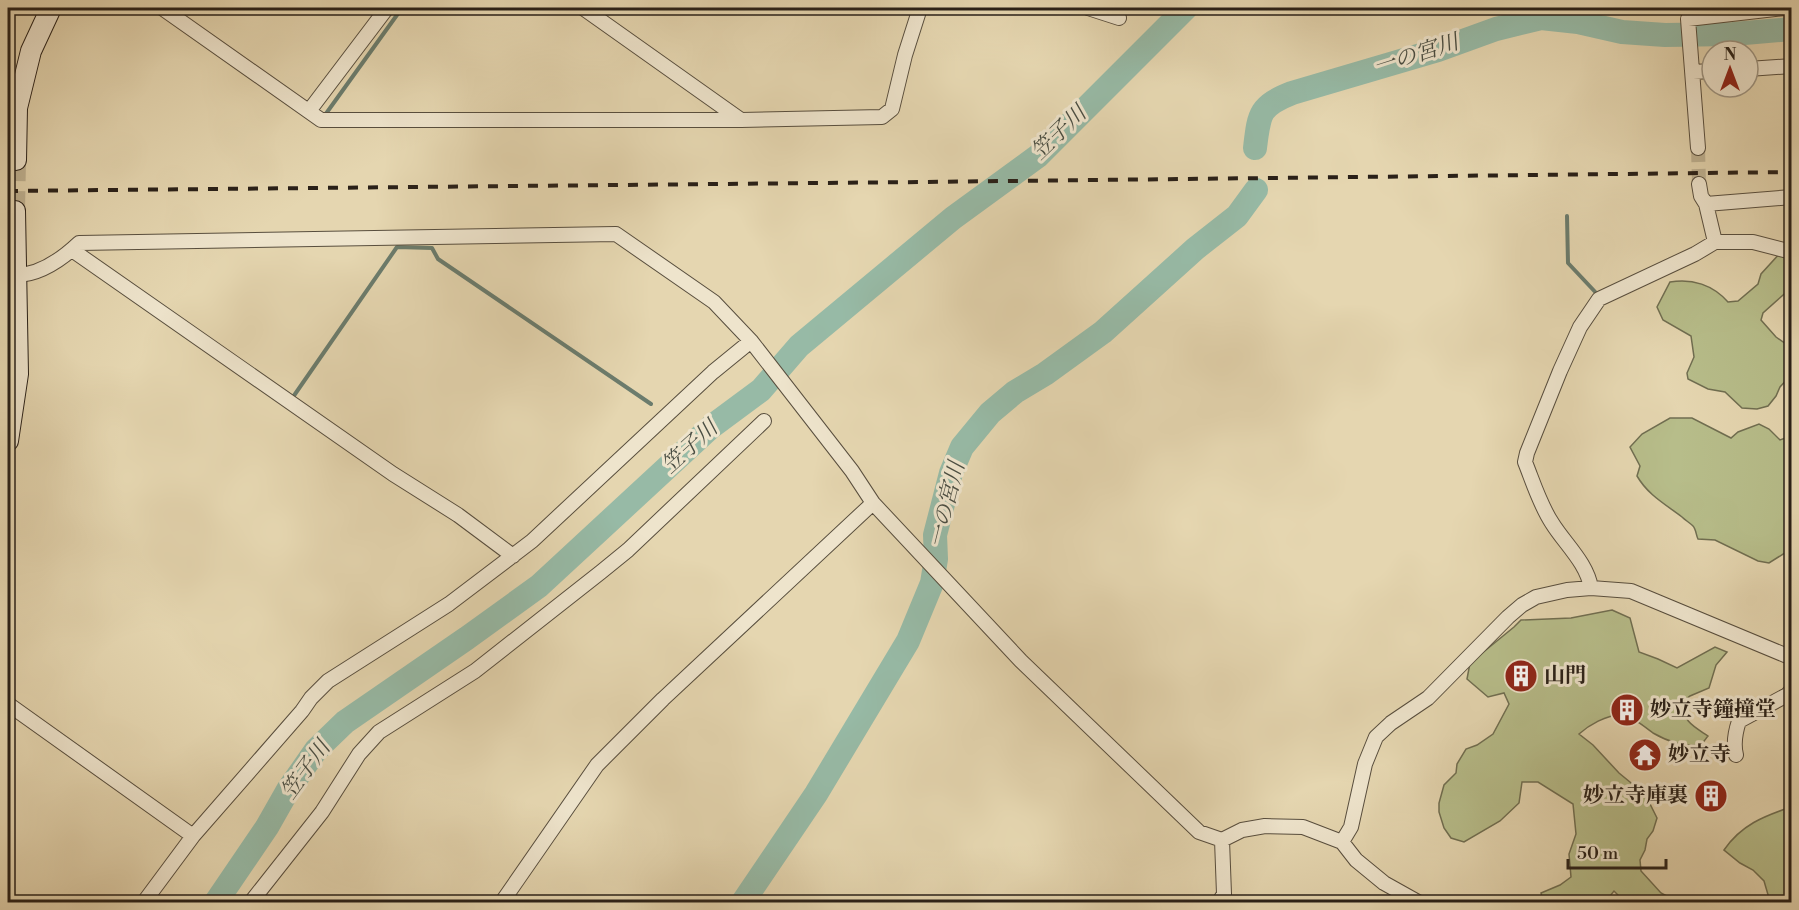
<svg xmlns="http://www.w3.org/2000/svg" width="1799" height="910" viewBox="0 0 1799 910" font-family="'Libre Bodoni','Noto Serif JP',serif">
<rect width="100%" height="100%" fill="#e5d6b0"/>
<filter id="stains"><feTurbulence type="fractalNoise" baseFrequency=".00333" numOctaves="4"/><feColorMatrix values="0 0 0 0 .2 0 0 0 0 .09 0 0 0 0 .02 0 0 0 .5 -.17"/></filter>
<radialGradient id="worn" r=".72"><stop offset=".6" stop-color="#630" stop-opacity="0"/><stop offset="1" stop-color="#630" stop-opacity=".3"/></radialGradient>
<path fill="#b7bd8a" stroke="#706e51" stroke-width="1.5" d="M 1781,252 L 1791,256 L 1791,288 L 1763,313 L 1761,320 L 1776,337 L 1786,344 L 1791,352 L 1791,375 L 1780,387 L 1776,396 L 1768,406 L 1757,409 L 1742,408 L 1725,392 L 1708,389 L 1688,379 L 1687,373 L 1694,357 L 1691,336 L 1663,320 L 1657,307 L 1670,282 C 1692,278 1713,285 1728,302 L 1738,301 L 1758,284 L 1761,274 Z
M 1670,418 L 1692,418 L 1731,438 L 1738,432 L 1759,424 L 1769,429 L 1780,440 L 1791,436 L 1791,549 L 1769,563 L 1758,561 L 1715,540 L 1698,539 C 1696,535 1696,529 1693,526 C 1690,523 1685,520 1682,517 C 1665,504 1648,495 1637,476 L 1640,466 L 1630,447 L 1642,434 Z
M 1612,610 L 1630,618 L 1639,652 L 1658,659 L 1677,668 L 1715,647 L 1727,652 L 1716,665 L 1709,688 L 1690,696 L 1682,702 C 1683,722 1693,726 1708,736 C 1706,738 1705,741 1702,743 C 1689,750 1665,740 1653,733 C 1645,727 1631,715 1621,715 C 1606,715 1589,725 1579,734 L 1593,745 L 1619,773 L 1636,787 L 1649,802 L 1657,818 L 1653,831 L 1647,839 L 1645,850 L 1640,860 L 1641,871 L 1661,893 L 1678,902 L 1625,902 L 1614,891 L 1605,902 L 1543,902 L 1541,893 L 1560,885 L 1571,877 L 1569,854 L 1576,834 L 1573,804 L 1538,782 L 1522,782 L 1519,803 L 1500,821 L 1464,842 L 1451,838 L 1444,828 L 1439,812 L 1439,803 L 1444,785 L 1456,773 L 1457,764 L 1466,749 L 1477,745 L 1493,734 L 1509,704 L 1504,693 L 1488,697 L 1467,679 L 1470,663 L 1514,627 L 1521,620 L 1571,618 Z
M 1791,807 L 1791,902 L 1766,902 L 1769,898 L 1764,881 L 1753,870 L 1740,863 L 1724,850 C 1741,825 1764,816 1791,807 Z
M 1726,897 L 1748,900 L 1754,902 L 1699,902 L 1709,898 Z"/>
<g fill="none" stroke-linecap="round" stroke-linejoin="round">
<path stroke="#6b7c6d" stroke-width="4" d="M 325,115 L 402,8
M 1567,216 L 1568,263 L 1599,296
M 293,397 L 397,247 L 432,248 L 438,259 L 651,404"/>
<path stroke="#97baa6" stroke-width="24" d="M 1255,148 C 1259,114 1259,106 1292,93 L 1438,50 L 1496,29 L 1541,18 L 1578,22 L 1622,32 L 1665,35 L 1733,34 L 1792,29
M 216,902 L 267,827 L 288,790 L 316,750 L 345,722 L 467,638 L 539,586 L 711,427 L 761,390 L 799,346 L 953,218 L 1038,156 L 1186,8
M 743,902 L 816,794 L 908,641 L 932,583 L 936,559 L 935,535 L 951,473 L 962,447 L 990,413 L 1015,392 L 1045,374 L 1103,332 L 1195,249 L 1237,216 L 1256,190"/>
<path stroke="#bfb292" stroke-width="14" stroke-dasharray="14 7" stroke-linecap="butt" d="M 1698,148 L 1699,184"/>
<path stroke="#bfb292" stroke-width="20" stroke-dasharray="20 10" stroke-linecap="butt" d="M 15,211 L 16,160"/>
<defs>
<path id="street" d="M 162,8 L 321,120 L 741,120 L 882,117 L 892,109 L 905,55 L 920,8
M 583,8 L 741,120
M 1088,8 L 1119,18
M 1748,69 L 1792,66
M 1693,72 L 1712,71
M 309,111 L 387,8
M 1698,148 L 1688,19 L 1785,8
M 1699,184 L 1701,196 L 1706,204 L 1715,242
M 1706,204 L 1792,197
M 72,250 L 393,474 L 458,515 L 513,556
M 16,275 C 40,275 62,259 79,243 L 616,234 L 714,302 L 751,341 L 852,471 L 873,503 L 1021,661 L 1199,832 L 1222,840 L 1242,830 L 1265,826 L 1303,827 L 1342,842 L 1356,860 L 1384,883 L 1418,902
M 1591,588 C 1587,563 1565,544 1552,523 C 1540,505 1533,482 1525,462 L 1527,453 L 1560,371 L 1580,327 L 1599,299 L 1695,254 L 1715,242 L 1753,242 L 1792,252
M 8,704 L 193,836
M 1736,755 C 1733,743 1735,733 1739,721 L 1787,695 L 1792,690
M 1342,842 L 1351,827 L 1365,764 L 1376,737 L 1391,723 L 1428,698 L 1508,617 L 1522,605 L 1536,597 L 1567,590 L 1591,588 L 1631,591 L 1792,658
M 144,902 L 193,836 L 302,711 L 311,698 L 328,681 L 449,604 L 532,541 L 713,372 L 751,341
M 251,902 L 322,812 L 359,754 L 379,732 L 475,671 L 601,572 L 628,550 L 764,421
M 502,902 L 597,765 L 663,699 L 873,503
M 1219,902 L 1224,894 L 1222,840"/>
<path id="secondary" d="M 16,160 L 17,108 L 31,51 L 51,8
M 8,441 L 18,374 L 15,211"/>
</defs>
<use href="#street" stroke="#584e3e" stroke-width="16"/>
<use href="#secondary" stroke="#292018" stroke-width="22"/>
<use href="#street" stroke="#eee4cc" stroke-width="14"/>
<use href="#secondary" stroke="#eee4cc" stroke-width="20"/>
<path stroke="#292018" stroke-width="4" stroke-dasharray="10 10" stroke-linecap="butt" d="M 8,191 L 921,182 L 1792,172"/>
</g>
<defs>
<symbol id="building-disc" viewBox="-11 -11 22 22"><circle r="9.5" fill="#8f2418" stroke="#eee4cc"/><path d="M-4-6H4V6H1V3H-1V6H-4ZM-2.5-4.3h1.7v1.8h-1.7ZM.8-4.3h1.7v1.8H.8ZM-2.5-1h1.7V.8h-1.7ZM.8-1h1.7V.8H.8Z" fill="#fff"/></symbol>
<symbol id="temple-disc" viewBox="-11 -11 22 22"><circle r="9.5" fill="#8f2418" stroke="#eee4cc"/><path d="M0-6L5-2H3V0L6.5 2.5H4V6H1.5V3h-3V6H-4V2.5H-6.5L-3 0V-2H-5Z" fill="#fff"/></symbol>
</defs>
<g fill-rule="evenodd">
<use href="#building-disc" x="1502" y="657" width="38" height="38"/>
<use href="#building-disc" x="1608" y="691" width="38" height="38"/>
<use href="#temple-disc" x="1626" y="736" width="38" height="38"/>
<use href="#building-disc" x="1692" y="777" width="38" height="38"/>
</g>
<g text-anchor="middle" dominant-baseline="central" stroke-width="6" stroke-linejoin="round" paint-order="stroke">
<g font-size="21" font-weight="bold" fill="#292018" stroke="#eee4cc" text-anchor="start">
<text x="1544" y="676">山門</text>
<text x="1650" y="710">妙立寺鐘撞堂</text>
<text x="1668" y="755">妙立寺</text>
<text x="1688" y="796" text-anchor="end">妙立寺庫裏</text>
</g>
<g font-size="22" font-style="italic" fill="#4a4e43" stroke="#eee4cc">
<text transform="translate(1416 55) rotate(-18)">一の宮川</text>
<text transform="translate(1059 133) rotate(-44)">笠子川</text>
<text transform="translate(690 447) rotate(-42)">笠子川</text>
<text transform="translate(947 505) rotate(-76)">一の宮川</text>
<text transform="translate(306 770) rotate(-54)">笠子川</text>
</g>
</g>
<rect width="1799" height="910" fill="none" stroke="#e5d6b0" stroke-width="30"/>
<rect x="9" y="9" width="1781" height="892" fill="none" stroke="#292018" stroke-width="3"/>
<rect x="15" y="15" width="1769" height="880" fill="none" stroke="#292018" stroke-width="1.5"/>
<g transform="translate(1730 69)"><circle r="28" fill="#eee4cc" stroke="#9f9684" stroke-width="1.5"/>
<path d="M0-4.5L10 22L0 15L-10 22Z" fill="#8f2418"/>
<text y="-9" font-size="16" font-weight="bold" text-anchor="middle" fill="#292018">N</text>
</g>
<path d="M1568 859v9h98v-9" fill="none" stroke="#292018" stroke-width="3"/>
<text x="1577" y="859" font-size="18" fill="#292018" stroke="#eee4cc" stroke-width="4.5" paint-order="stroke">50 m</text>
<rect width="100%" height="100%" filter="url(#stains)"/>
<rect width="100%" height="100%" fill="url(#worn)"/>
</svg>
